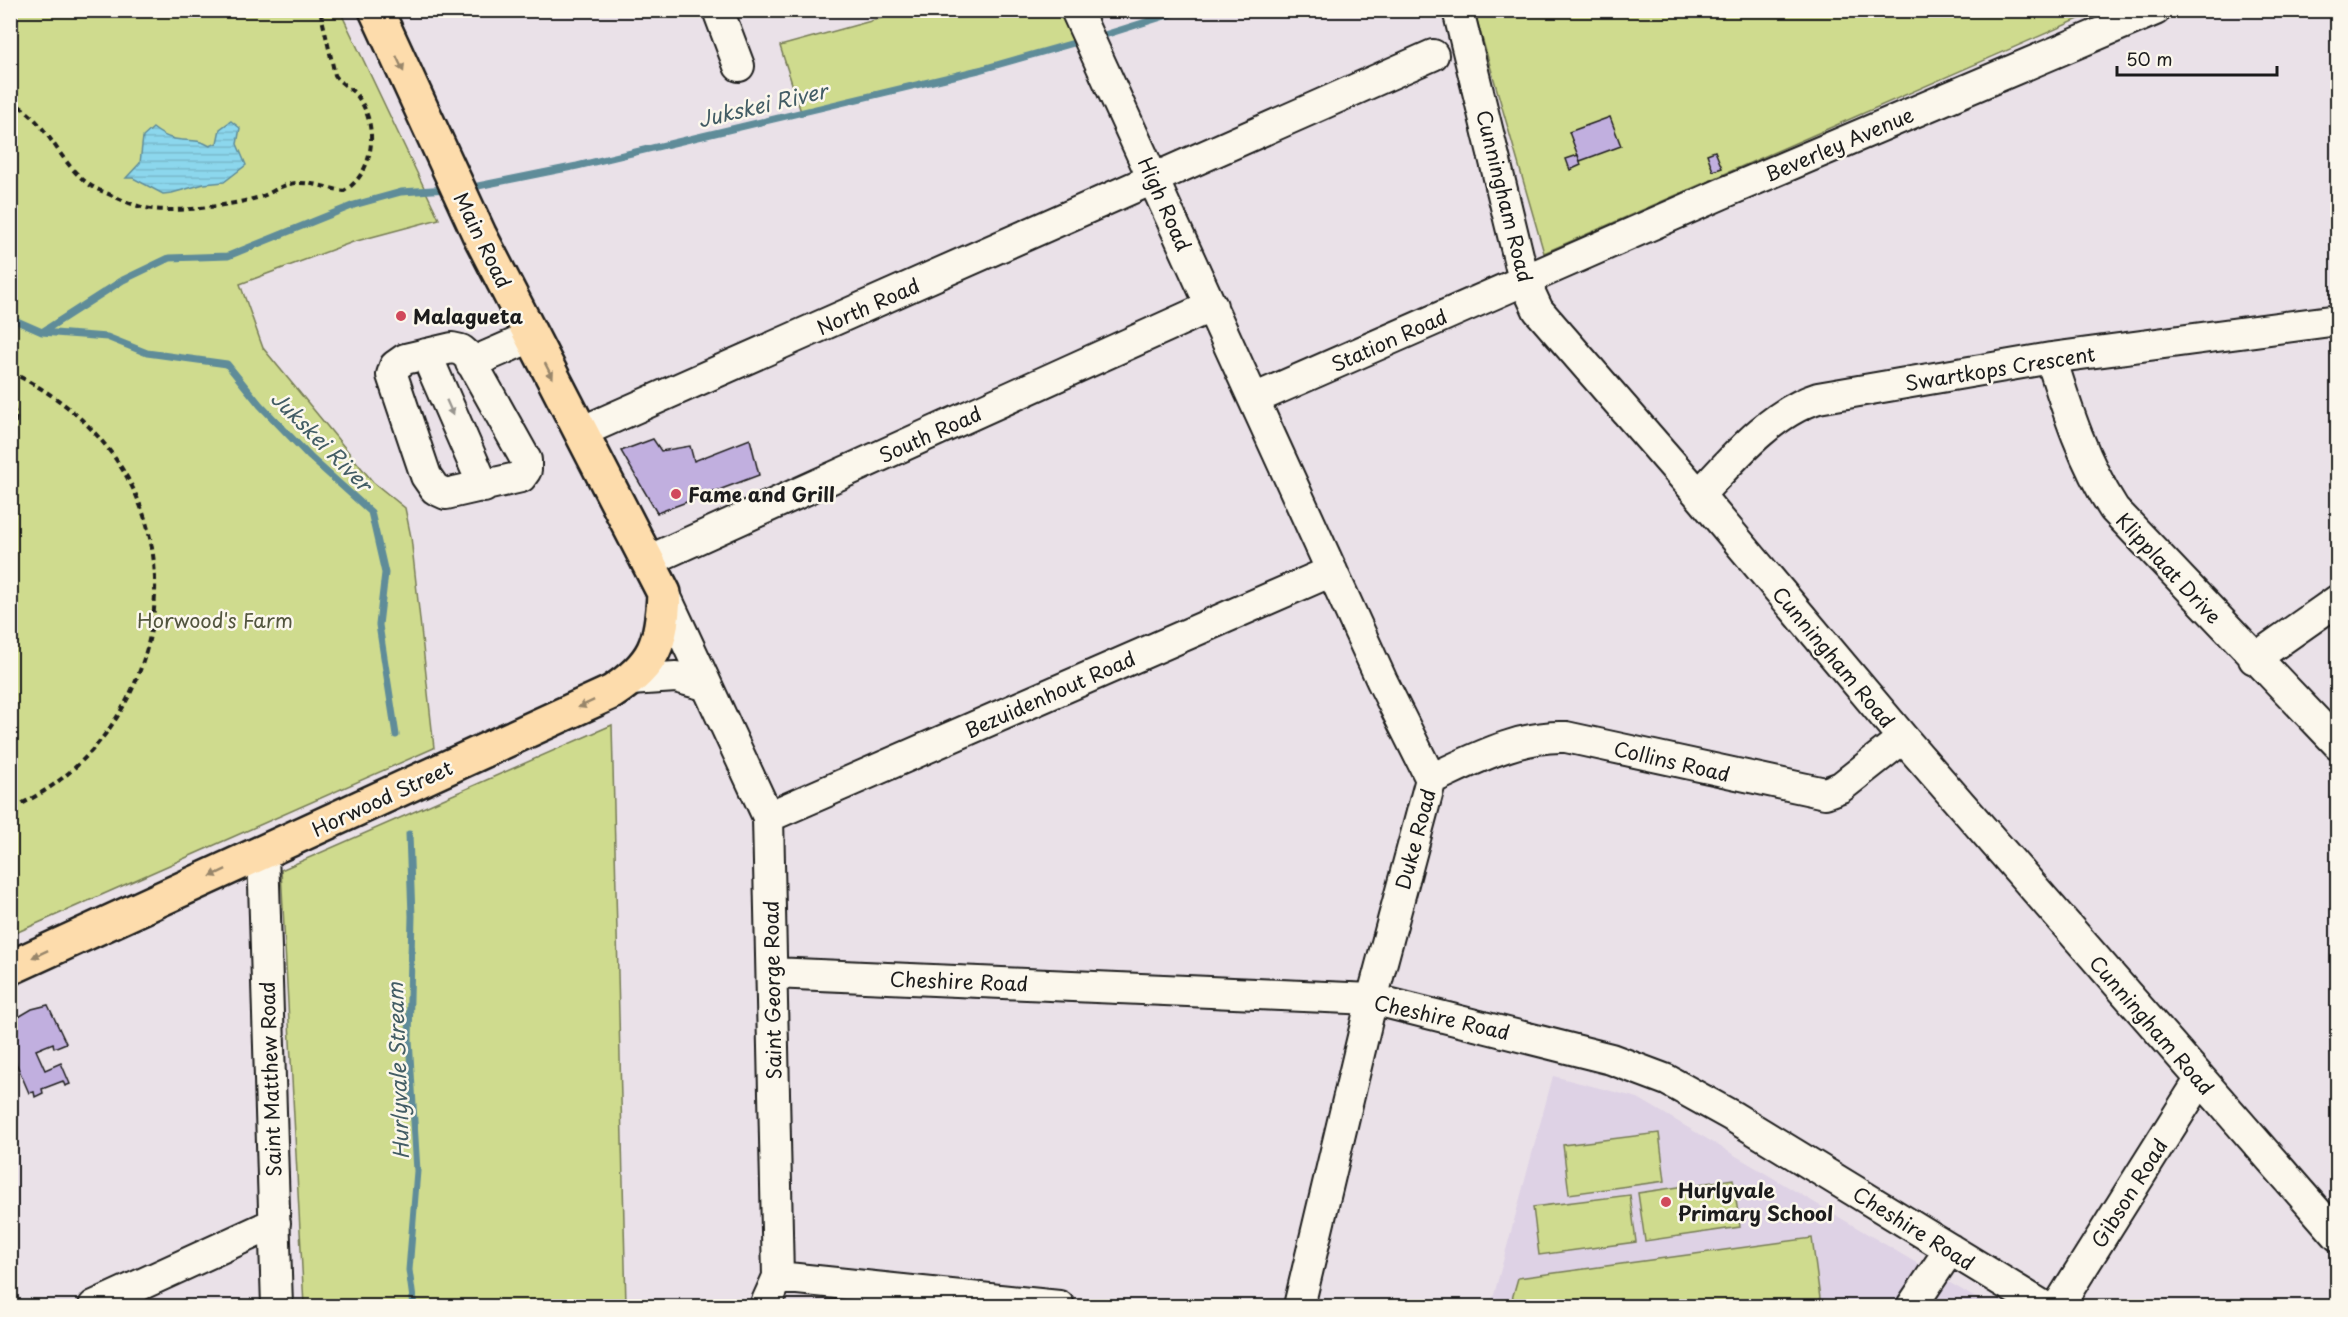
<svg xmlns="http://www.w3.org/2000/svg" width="2348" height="1317" viewBox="0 0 2348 1317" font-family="'Playpen Sans',sans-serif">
<defs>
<pattern id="water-rules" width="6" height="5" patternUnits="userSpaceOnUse" patternTransform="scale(1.5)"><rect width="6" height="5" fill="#8cd7ed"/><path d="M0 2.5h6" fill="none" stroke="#78b8cb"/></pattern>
</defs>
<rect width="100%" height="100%" fill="#eae1e8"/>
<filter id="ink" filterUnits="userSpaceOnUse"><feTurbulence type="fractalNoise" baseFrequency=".0167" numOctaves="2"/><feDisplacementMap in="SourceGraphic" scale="12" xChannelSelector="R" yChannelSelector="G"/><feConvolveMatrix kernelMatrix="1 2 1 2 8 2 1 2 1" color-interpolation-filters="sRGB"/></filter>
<g filter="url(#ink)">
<path fill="#ded2e5" d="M 1553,1076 L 1638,1098 L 1989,1306 L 1491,1306 Z"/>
<path fill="#cfdb8e" stroke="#767c55" stroke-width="1.5" d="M 911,10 L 1076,11 L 1089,40 L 801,112 L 780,46 Z
M 1474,10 L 2097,11 L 1544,253 Z
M 10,11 L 340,11 L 439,219 L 353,242 L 240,284 L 263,348 L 373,482 L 405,508 L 411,537 L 434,748 L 11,935 Z
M 612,725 L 626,1306 L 304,1306 L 281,870 Z
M 1659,1133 L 1665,1181 L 1569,1194 L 1563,1145 Z
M 1733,1179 L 1740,1227 L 1645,1241 L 1638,1193 Z
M 1630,1195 L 1636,1242 L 1539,1255 L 1533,1207 Z
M 1812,1238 L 1821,1306 L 1510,1306 L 1518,1278 Z"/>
<path fill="url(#water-rules)" stroke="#5f8c99" stroke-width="1.5" d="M 231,121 L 240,128 L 237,144 L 246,165 L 224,182 L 204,184 L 172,193 L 163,194 L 133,178 L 126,178 L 140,163 L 143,137 L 153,128 C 178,148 190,134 210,146 L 217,143 L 220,129 Z"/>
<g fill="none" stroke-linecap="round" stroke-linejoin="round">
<path stroke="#5f8c99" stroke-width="7" d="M 1098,37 L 1184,10
M 468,188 L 577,166 L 979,70 L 1081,41
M 10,318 L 42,332 L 123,280 L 169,258 L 228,256 L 354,205 L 401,192 L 448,189
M 42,332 L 107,337 L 147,353 L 227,364 L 260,405 L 310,457 L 371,512 L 385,573 L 379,625 L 396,735
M 409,834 L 412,916 L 409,1039 L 417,1171 L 409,1270 L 414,1306"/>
</g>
<path fill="#c1afdf" stroke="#1c1c1c" stroke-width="1.5" d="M 1610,117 L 1621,146 L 1580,161 L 1569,132 Z
M 1715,151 L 1722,168 L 1713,171 L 1707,154 Z
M 1578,155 L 1581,165 L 1570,170 L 1566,159 Z
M 653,439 L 661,451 L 690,446 L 694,461 L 750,439 L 759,475 L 657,513 L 621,451 Z
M 48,1005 L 66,1043 L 54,1048 L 53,1043 L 36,1050 L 45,1070 L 61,1063 L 70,1084 L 65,1086 L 63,1081 L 42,1089 L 43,1093 L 35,1097 L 34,1092 L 29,1093 L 10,1049 L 10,1022 L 32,1009 Z"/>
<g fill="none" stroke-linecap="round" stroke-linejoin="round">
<defs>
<path id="minor" d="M 718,10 L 739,66
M 1076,10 L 1382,681 L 1431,779 L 1372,999 L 1299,1306
M 1458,10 L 1524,280 L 1538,310 L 1699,495 L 1903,738 L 2338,1236
M 452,348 L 461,350 L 468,356 L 526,460 L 526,470 L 521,477 L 446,494 L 435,489 L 426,476 L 392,375 L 395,366 L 405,359 Z
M 426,354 L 484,487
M 2051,358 C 2067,410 2084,463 2114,509 L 2338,744
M 471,363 L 531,337
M 1254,399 L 1721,194 L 2155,10
M 581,432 L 1433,55
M 1699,495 C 1732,460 1770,413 1818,398 L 2051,358 L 2338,320
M 648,561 L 1212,306
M 664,593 L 768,817 L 778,1277 L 765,1306
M 2254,659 L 2338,600
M 630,680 L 676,677 L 705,685
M 1431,779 C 1473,760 1518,735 1566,737 L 1825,793 L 1841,787 L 1903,738
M 768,817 L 1332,571
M 263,852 L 277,1306
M 773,973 L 1372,999 L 1611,1059 L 1667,1080 L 1732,1116 L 2043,1306
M 778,1277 L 1059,1306
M 94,1306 L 275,1223
M 1912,1306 L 1950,1249
M 2058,1306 L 2200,1080"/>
<path id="major" d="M 10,968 L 612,692 C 655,664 662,643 664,593 L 479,234 L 376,10"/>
</defs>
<use href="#minor" stroke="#1c1c1c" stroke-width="34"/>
<use href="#major" stroke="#1c1c1c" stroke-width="38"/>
<path stroke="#1c1c1c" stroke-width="4" stroke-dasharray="6 4.5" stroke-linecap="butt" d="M 10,101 C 50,119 60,172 99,190 C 114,196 131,205 146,208 C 172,214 234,205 260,197 C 270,194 279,186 290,184 C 307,180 326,188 344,191 C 375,172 379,126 358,97 C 352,88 341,85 335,75 L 320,10
M 10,372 C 51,391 85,417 112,454 C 201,574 145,752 10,809
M 10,397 L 16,416 L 10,457"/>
<use href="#minor" stroke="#fbf7ec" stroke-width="30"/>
<use href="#major" stroke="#fddcac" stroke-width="33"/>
</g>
<defs><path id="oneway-solid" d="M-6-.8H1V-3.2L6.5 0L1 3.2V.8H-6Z" transform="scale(1.5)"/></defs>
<g fill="#98866b">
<use href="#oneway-solid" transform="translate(400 64) rotate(65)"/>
<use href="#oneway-solid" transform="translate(549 371) rotate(63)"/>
<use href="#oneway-solid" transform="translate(586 704) rotate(155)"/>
<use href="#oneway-solid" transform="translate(218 873) rotate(155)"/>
<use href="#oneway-solid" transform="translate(40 954) rotate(155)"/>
</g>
<use fill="#97948e" href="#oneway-solid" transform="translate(450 408) rotate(66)"/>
</g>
<g fill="#d1495b" stroke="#fbf7ec" stroke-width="2">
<circle cx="401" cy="316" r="6"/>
<circle cx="676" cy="494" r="6"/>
<circle cx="1666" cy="1202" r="6"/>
</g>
<g text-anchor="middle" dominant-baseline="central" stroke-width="5" stroke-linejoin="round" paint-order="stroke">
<g font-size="20" fill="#1c1c1c" stroke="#fbf7ec">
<text transform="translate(1839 144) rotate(-23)">Beverley Avenue</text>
<text transform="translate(1505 196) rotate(76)">Cunningham Road</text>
<text transform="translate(1165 204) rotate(66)">High Road</text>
<text transform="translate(483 240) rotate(64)">Main Road</text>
<text transform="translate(868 306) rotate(-24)">North Road</text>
<text transform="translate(1389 340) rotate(-24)">Station Road</text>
<text transform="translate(2000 368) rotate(-9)">Swartkops Crescent</text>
<text transform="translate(930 434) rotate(-24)">South Road</text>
<text transform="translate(2169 568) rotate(47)">Klipplaat Drive</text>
<text transform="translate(1834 657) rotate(50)">Cunningham Road</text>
<text transform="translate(1050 694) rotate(-24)">Bezuidenhout Road</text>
<text transform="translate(1672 761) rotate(13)">Collins Road</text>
<text transform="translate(382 798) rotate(-25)">Horwood Street</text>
<text transform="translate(1415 839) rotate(-75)">Duke Road</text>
<text transform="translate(959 981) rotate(2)">Cheshire Road</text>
<text transform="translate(772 990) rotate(-91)">Saint George Road</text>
<text transform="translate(1442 1017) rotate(13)">Cheshire Road</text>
<text transform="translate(2152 1025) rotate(49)">Cunningham Road</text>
<text transform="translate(270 1079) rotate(-92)">Saint Matthew Road</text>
<text transform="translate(2129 1193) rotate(-58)">Gibson Road</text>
<text transform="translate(1914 1228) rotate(32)">Cheshire Road</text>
</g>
<g font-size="20" font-weight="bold" fill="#1c1c1c" stroke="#fbf7ec" text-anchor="start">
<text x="413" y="316">Malagueta</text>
<text x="688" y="494">Fame and Grill</text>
<text x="1678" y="1190">Hurlyvale<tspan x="1678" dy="23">Primary School</tspan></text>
</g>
<g font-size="20" fill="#52553e" stroke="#fbf7ec">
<text x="215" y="620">Horwood's Farm</text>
</g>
<g font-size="21" font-style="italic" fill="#435d65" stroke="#fbf7ec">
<text transform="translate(762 104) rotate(-13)">Jukskei River</text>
<text transform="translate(322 440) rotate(45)">Jukskei River</text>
<text transform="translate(397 1071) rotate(-92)">Hurlyvale Stream</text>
</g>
</g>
<rect width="2348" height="1317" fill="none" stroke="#fbf7ec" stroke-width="36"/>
<rect x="18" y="18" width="2312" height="1281" fill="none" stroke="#1c1c1c" stroke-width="2" filter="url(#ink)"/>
<path d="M2117 66v9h160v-9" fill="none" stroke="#1c1c1c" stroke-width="3"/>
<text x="2126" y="66" font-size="18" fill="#1c1c1c" stroke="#fbf7ec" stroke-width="4.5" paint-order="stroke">50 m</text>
</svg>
